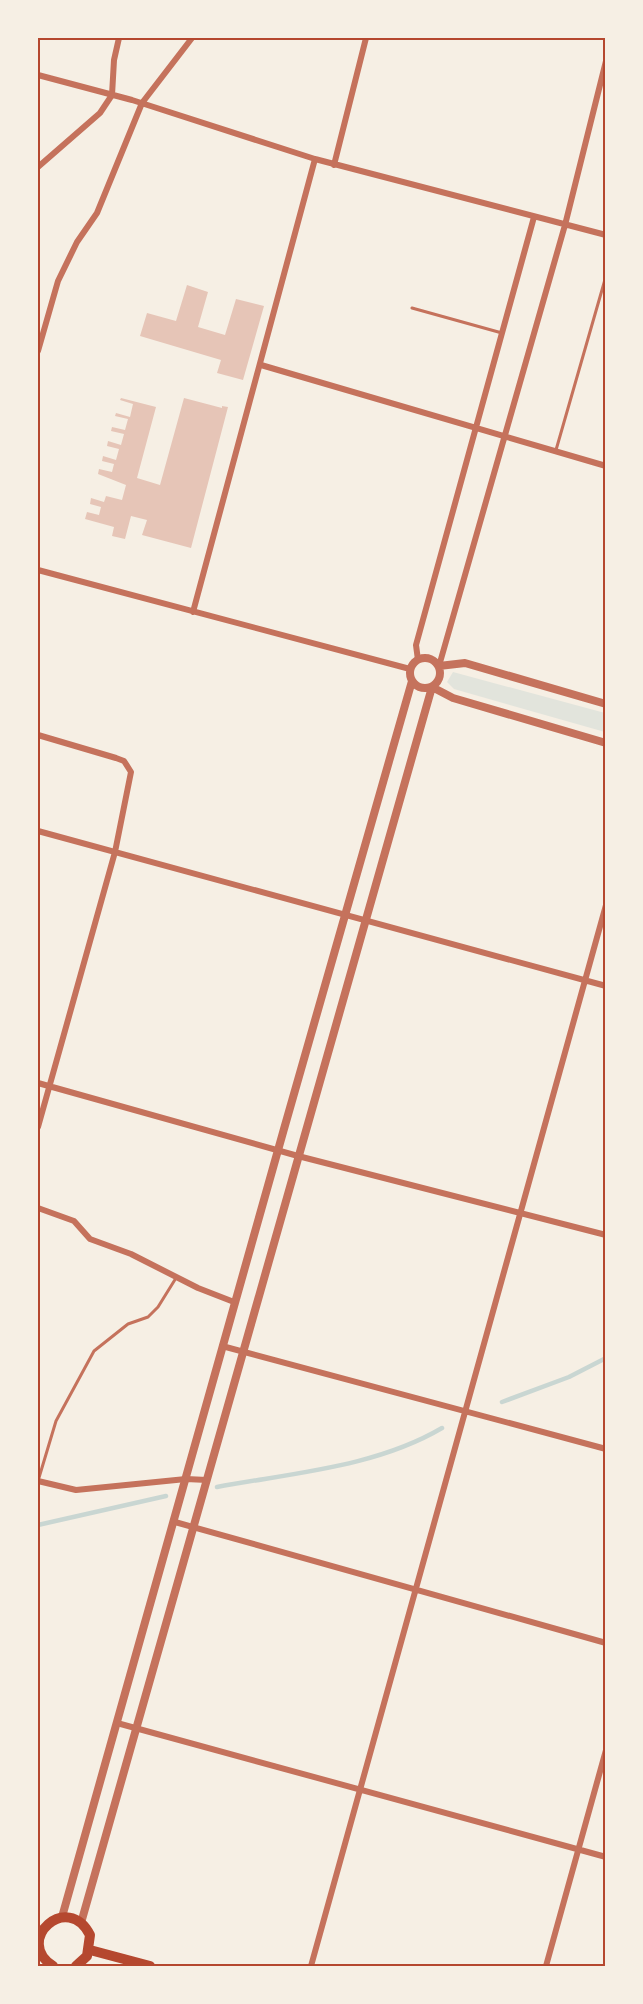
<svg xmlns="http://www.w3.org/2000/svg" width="643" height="2004" viewBox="0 0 643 2004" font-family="'Source Sans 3',sans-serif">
<rect width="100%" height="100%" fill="#f6efe4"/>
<path fill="#e2e4dc" d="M 453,672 L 605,713 L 605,732 L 454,689 L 447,682 Z"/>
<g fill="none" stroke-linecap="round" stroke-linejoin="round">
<path stroke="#c9d6d2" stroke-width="4.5" d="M 502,1402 L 569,1377 L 606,1358
M 217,1487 C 292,1473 376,1467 442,1428
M 38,1525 L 166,1496"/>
</g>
<path fill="#e6c5b7" d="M 187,285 L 208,292 L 198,327 L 225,335 L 236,299 L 264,306 L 243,380 L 217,373 L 221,360 L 140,336 L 147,313 L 176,321 Z
M 121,398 L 156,407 L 137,478 L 160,485 L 184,398 L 222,408 L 222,406 L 228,407 L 191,548 L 142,535 L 147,520 L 131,516 L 125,539 L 112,536 L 114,527 L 85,519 L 87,512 L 99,515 L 101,507 L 90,504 L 91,498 L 104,502 L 106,496 L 122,500 L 126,485 L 98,474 L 99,469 L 112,472 L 114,464 L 102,461 L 103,456 L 116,460 L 119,449 L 107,446 L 108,441 L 121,445 L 124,434 L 111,431 L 112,427 L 125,430 L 128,419 L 115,416 L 116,413 L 130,417 L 133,404 L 120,400 Z"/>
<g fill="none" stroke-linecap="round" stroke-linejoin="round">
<path stroke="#c5725c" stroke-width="3" d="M 412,308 L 502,333
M 556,450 L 606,276
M 38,1481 L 56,1421 L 94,1351 L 128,1324 L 148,1317 L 158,1307 L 176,1278"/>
<path stroke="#c5725c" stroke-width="6" d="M 38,75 L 132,100 L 315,159 L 606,235
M 334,165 L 366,38
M 38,167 L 100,113 L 112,95 L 114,60 L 119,38
M 38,351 L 58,281 L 77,242 L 97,213 L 142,103 L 192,38
M 261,365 L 606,466
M 38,570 L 410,669
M 193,612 L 315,159
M 418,660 L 416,645 L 534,217
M 439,666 L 565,225 L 606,61
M 38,735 L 116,758 L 124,761 L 131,772 L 115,852 L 38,1127
M 38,831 L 606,986
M 38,1083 L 298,1156 L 606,1235
M 38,1208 L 74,1221 L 90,1239 L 131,1254 L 198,1288 L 234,1302
M 222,1346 L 606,1449
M 38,1481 L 76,1490 L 186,1479 L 207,1480
M 175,1522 L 606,1643
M 117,1723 L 606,1857
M 311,1966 L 606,905
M 546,1966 L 606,1750"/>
<path stroke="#c5725c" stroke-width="8" d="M410 673a15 15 0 1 1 30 0a15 15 0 1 1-30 0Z
M 439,666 L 465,663 L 606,704
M 62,1917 C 180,1506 292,1092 412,681
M 81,1923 L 432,687 L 453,698 L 606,743"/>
<path stroke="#b5482f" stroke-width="10" d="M 90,1950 L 150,1966
M 53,1966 C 13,1940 68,1891 90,1935 L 87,1956 L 76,1966"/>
</g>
<rect width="643" height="2004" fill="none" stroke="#f6efe4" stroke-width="78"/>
<rect x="39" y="39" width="565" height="1926" fill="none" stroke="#b5482f" stroke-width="2"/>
</svg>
